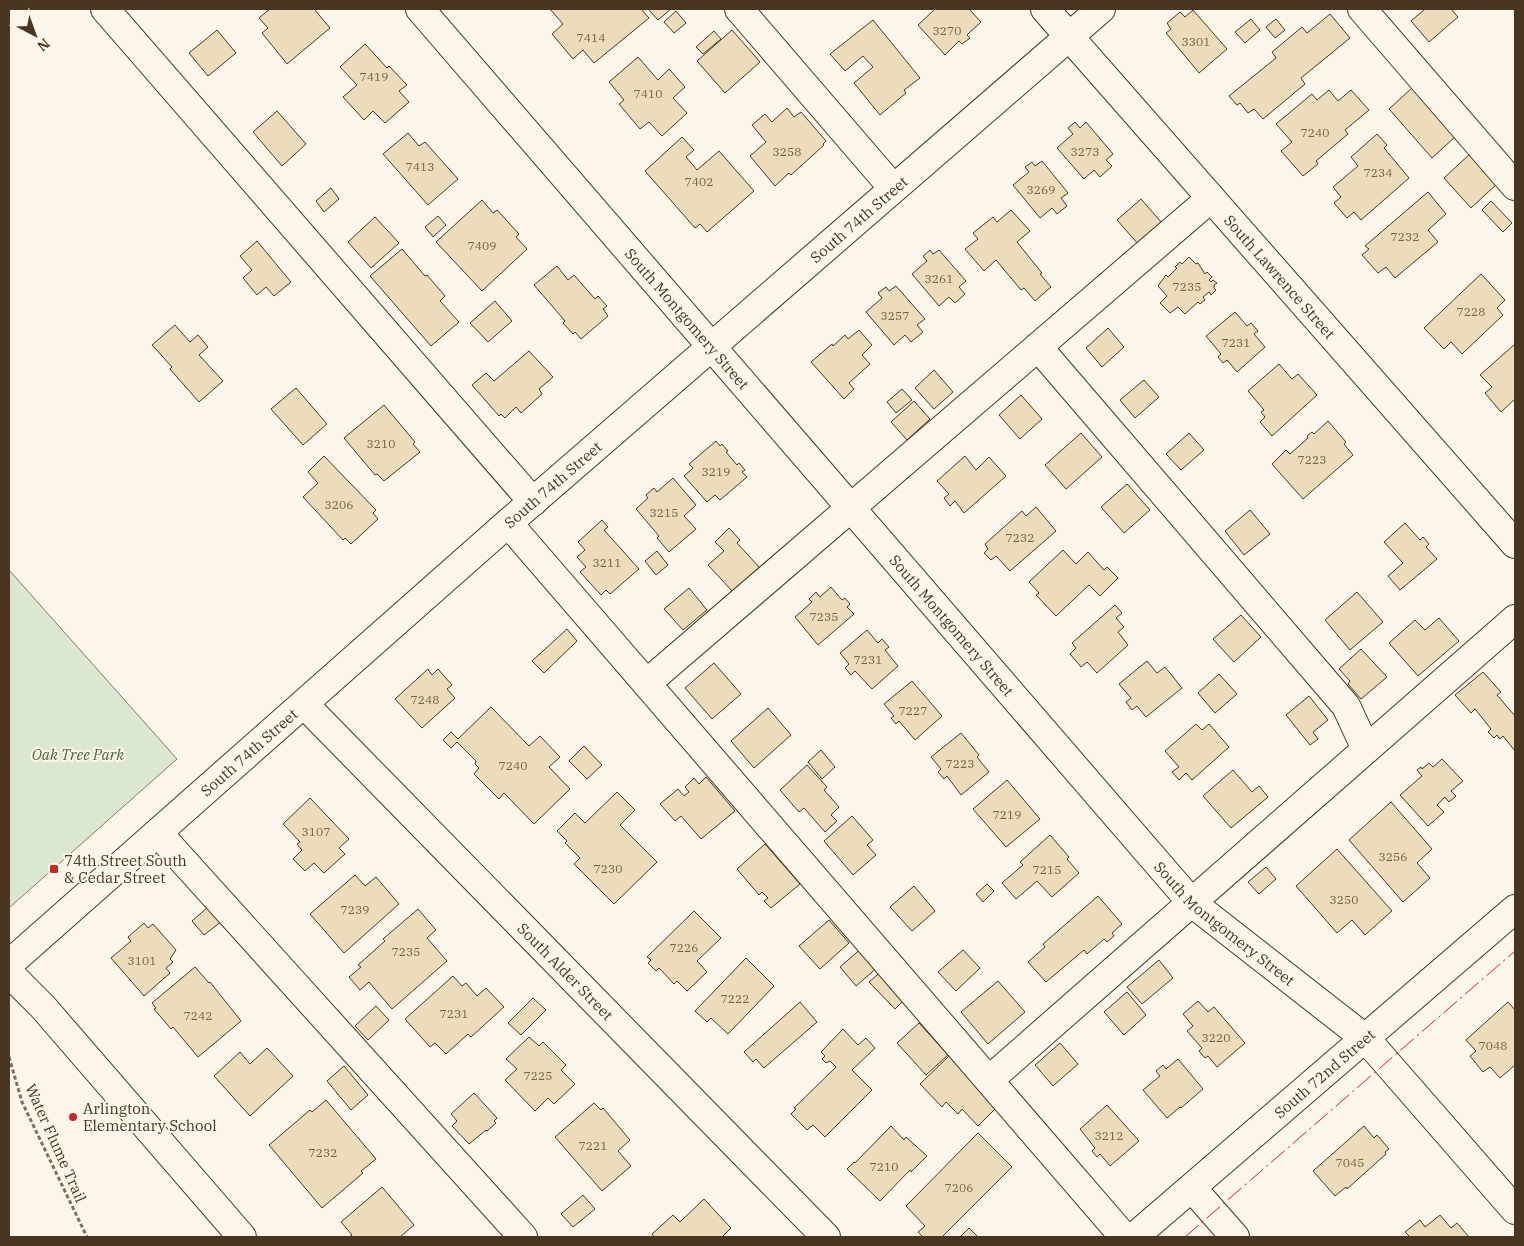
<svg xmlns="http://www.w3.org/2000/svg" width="1524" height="1246" viewBox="0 0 1524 1246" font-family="'IBM Plex Serif',serif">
<rect width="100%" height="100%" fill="#fbf6e9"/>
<path fill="#dce7d0" stroke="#887966" d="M 9,570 L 177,759 L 9,908 Z"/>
<path fill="#ecdcbc" stroke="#4a3520" d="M 270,9 L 314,9 L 330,28 L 287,64 L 262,33 L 268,28 L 259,18 Z
M 550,9 L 641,9 L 649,18 L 594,63 L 583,50 L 573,59 L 552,34 L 563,24 Z
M 648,9 L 671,9 L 658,20 Z
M 935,9 L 969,9 L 981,22 L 967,35 L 970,38 L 962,44 L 959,41 L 945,55 L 918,25 Z
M 1425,9 L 1451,9 L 1458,17 L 1429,42 L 1411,21 Z
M 1193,10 L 1227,49 L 1199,73 L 1166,33 L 1171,29 L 1167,23 L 1180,12 L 1185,17 Z
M 676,11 L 686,23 L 674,33 L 664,22 Z
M 1330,14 L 1350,38 L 1301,78 L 1305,84 L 1263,119 L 1254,109 L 1248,113 L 1240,103 L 1237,105 L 1229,96 L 1276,58 L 1272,52 L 1302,27 L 1307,33 Z
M 1251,19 L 1260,30 L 1245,43 L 1235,32 Z
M 1276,19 L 1285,30 L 1275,38 L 1266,27 Z
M 873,20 L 920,78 L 904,90 L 906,93 L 880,115 L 854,83 L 873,67 L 863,56 L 845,71 L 830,54 Z
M 217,30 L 236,53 L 208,76 L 189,53 Z
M 732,30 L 760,62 L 725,93 L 697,61 Z
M 714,31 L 721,39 L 703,54 L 696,47 Z
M 365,44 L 387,68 L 389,66 L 407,85 L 399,91 L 409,102 L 385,123 L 373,111 L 364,120 L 343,97 L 357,85 L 340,67 Z
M 638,57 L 658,80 L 669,69 L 685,87 L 673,98 L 687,113 L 662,136 L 649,122 L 640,129 L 619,104 L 624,100 L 609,82 Z
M 1413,87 L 1456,136 L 1432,158 L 1389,109 Z
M 1329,90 L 1338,101 L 1351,90 L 1369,110 L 1345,130 L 1348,134 L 1316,161 L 1318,164 L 1303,176 L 1281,151 L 1292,142 L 1276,124 L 1312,94 L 1317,100 Z
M 787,108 L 794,117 L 801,112 L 826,141 L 823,144 L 824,145 L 791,175 L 789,173 L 775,186 L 750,156 L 766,142 L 752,125 L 765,114 L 772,122 Z
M 277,111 L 306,144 L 282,166 L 253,132 Z
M 1075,122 L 1080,128 L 1086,122 L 1113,154 L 1106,160 L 1112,166 L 1100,177 L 1094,170 L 1084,179 L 1057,148 L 1073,134 L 1068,128 Z
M 408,133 L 419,146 L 425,142 L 458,179 L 428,205 L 383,154 Z
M 1377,134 L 1387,145 L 1384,148 L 1409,178 L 1361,220 L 1354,212 L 1347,218 L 1334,203 L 1341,197 L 1333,187 L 1358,166 L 1351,157 Z
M 682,137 L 694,150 L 686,157 L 697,170 L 719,151 L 754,191 L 707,232 L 700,224 L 695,228 L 645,171 Z
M 1472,152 L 1500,181 L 1471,208 L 1444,178 Z
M 1042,161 L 1068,193 L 1061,198 L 1067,206 L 1057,214 L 1052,208 L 1040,218 L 1013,185 L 1029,172 L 1025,167 L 1032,162 L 1035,166 Z
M 331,188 L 339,199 L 324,212 L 316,201 Z
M 1428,192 L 1446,214 L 1428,230 L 1438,242 L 1395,278 L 1386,267 L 1378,273 L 1362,255 L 1369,249 L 1365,246 Z
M 1141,199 L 1162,223 L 1138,244 L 1117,220 Z
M 482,200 L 493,213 L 497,210 L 519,234 L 516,237 L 527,249 L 482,291 L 436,242 Z
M 1491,201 L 1512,223 L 1503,232 L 1482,210 Z
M 1011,210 L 1030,231 L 1017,242 L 1042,273 L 1040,274 L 1051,287 L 1035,301 L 1024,288 L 1021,290 L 996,260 L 984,271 L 965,249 L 978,239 L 973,233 L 993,217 L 997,222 Z
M 438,216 L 446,225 L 433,237 L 425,227 Z
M 375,217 L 399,243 L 371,268 L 348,242 Z
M 257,241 L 291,282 L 274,296 L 266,287 L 257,295 L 243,278 L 252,270 L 240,256 Z
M 402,249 L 425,276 L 427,275 L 445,296 L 440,301 L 459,322 L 431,346 L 370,276 Z
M 930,250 L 933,254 L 939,250 L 966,281 L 959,287 L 965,294 L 955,303 L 949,297 L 939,306 L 912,274 L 927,261 L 923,256 Z
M 1189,257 L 1196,264 L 1198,263 L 1205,274 L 1207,272 L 1212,277 L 1209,280 L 1211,282 L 1213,280 L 1217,283 L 1214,285 L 1214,288 L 1216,290 L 1211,295 L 1209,292 L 1203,297 L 1205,300 L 1200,304 L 1198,302 L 1185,314 L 1178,307 L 1170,313 L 1160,303 L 1167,296 L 1158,286 L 1166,275 L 1168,277 L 1177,268 L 1175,267 L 1180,262 L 1182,264 Z
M 557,266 L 568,280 L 574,275 L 595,299 L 598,296 L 607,306 L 603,309 L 608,316 L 581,339 L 575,332 L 573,334 L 563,323 L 565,321 L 534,285 Z
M 1481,274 L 1505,300 L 1497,308 L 1503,315 L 1462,354 L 1451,342 L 1444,349 L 1424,328 Z
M 896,286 L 925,319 L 917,325 L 923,332 L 911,342 L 905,335 L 894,345 L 866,312 L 882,298 L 878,293 L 886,287 L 889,291 Z
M 495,301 L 512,321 L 488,342 L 470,323 Z
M 1235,312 L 1247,326 L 1251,323 L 1258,331 L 1254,334 L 1265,347 L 1237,372 L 1227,360 L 1223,363 L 1218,357 L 1221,354 L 1206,336 Z
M 175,325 L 190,342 L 198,335 L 208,347 L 199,355 L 223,381 L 199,402 L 170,369 L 172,367 L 152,345 Z
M 1108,328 L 1124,347 L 1102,367 L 1086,348 Z
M 859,330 L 872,345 L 862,355 L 870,364 L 849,383 L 854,389 L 844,399 L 811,362 L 832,344 L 833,346 L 845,335 L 848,339 Z
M 1515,344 L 1515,399 L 1501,412 L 1485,393 L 1492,387 L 1480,375 Z
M 529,351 L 553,377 L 539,389 L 542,394 L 521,413 L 516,407 L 505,418 L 501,414 L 499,416 L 472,385 L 486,373 L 494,381 Z
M 1279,364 L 1292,379 L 1298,374 L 1317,395 L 1272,436 L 1260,422 L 1265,417 L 1261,412 L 1264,410 L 1248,391 Z
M 934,370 L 953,392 L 934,409 L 915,388 Z
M 1144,380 L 1159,397 L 1135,418 L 1120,400 Z
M 296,388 L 327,424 L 303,445 L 271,409 Z
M 902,389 L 912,400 L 896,413 L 887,402 Z
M 1021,395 L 1042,419 L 1020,439 L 999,415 Z
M 914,401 L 930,419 L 907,440 L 891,422 Z
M 384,405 L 415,442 L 413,444 L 420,452 L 384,481 L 377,474 L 375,475 L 344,438 Z
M 1328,421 L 1346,442 L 1344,444 L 1353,455 L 1303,499 L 1272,464 L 1286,450 L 1290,454 L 1308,438 L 1307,436 L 1312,432 L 1314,434 Z
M 1081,433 L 1102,457 L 1066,489 L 1045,465 Z
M 1189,433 L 1204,450 L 1181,470 L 1166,454 Z
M 716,441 L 720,446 L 722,444 L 728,451 L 726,452 L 737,465 L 739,463 L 745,470 L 742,472 L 747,477 L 720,500 L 715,495 L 707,502 L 684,476 L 693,468 L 689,464 Z
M 324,456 L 376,510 L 373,513 L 378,519 L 351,544 L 345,538 L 343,540 L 303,497 L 318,483 L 308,472 Z
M 965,456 L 976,470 L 989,457 L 1006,476 L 964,513 L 955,501 L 950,506 L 944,498 L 949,494 L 937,481 Z
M 673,478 L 696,505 L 684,516 L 696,529 L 669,552 L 657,538 L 659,536 L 636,509 L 648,498 L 646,495 L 654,488 L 657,492 Z
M 1127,484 L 1150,510 L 1124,533 L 1101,507 Z
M 1036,507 L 1056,531 L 1010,571 L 996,556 L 991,560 L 984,553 L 988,549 L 985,544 L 1022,511 L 1026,516 Z
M 1250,510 L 1270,534 L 1244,555 L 1225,531 Z
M 602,520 L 608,527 L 604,530 L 639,569 L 610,594 L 606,590 L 601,595 L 580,572 L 586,567 L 577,557 L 585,550 L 578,542 Z
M 1405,523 L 1420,540 L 1423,537 L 1429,544 L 1426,547 L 1437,559 L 1400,590 L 1388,576 L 1403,563 L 1384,542 Z
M 729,528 L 740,540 L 737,543 L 760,568 L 734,593 L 708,565 L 724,551 L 715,542 Z
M 1063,550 L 1076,564 L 1088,552 L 1104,570 L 1107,567 L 1118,578 L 1100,596 L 1089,585 L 1056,616 L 1036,595 L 1039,593 L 1029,582 Z
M 657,551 L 668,565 L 656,575 L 645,561 Z
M 831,587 L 842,600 L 845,598 L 850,604 L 847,607 L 854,614 L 818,645 L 795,617 L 812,602 L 809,599 L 816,592 L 820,597 Z
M 689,588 L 707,610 L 683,630 L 664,609 Z
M 1357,592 L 1383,622 L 1350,650 L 1325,620 Z
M 1115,605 L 1122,613 L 1116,618 L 1124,627 L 1118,632 L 1128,645 L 1097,673 L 1087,662 L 1081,667 L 1070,654 L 1076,648 L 1072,643 Z
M 1241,615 L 1261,637 L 1234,662 L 1213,639 Z
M 1439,618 L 1459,641 L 1418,676 L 1389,643 L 1415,620 L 1425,630 Z
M 567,629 L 577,641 L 544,673 L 532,661 Z
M 867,630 L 878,643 L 882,639 L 889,647 L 885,650 L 898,666 L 872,689 L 855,671 L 851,675 L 845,668 L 849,664 L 840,653 Z
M 1361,649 L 1387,677 L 1361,699 L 1348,684 L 1350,681 L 1339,669 Z
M 1147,661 L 1157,673 L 1165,667 L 1182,688 L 1146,717 L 1137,706 L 1132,710 L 1126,702 L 1131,698 L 1119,684 Z
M 714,663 L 741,694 L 712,719 L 685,688 Z
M 428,669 L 432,675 L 438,669 L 452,685 L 447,689 L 455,698 L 422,728 L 395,699 Z
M 1483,672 L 1501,692 L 1497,695 L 1515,716 L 1515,751 L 1503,736 L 1500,739 L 1497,735 L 1494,738 L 1488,732 L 1491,729 L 1475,709 L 1471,713 L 1455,695 Z
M 1219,674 L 1237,694 L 1215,713 L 1198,693 Z
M 912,681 L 942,716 L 915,740 L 899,721 L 896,724 L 891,718 L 894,716 L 884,704 Z
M 1309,696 L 1328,720 L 1313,732 L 1318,739 L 1310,745 L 1286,715 Z
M 491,707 L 529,746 L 540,736 L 560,757 L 549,767 L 570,789 L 534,824 L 504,793 L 499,799 L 474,774 L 479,768 L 475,764 L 476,761 L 457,742 L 451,748 L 443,740 L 451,732 L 458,739 Z
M 768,708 L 791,735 L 754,768 L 731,741 Z
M 1196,724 L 1202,730 L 1209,724 L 1229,747 L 1192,780 L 1186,773 L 1179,780 L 1172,772 L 1179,767 L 1165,751 Z
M 961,733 L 979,755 L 977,757 L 989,772 L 961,795 L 947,776 L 944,779 L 938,772 L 941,769 L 931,757 Z
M 584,746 L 602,765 L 587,779 L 569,761 Z
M 821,750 L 835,767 L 822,779 L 808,762 Z
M 1442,759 L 1463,781 L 1451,791 L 1456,796 L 1449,802 L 1445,797 L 1437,805 L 1444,812 L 1428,826 L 1400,795 L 1422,776 L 1417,770 L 1421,767 L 1422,769 L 1429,763 L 1433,767 Z
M 807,765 L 827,787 L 824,790 L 839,807 L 831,815 L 837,821 L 825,832 L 804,808 L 799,812 L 780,790 Z
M 1233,770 L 1252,792 L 1259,786 L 1268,797 L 1231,828 L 1203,796 Z
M 706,777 L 735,811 L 701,839 L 681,816 L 675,821 L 660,804 L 678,789 L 684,796 L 689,792 L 685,787 L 694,778 L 699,784 Z
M 1007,780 L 1040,819 L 1006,847 L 973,809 Z
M 617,792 L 635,810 L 620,825 L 657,862 L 614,904 L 574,864 L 580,858 L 565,843 L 567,841 L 557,831 L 575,813 L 585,823 Z
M 310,798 L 349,839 L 339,848 L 345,854 L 324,873 L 314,863 L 305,871 L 293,859 L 302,850 L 297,844 L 300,842 L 283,824 Z
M 1391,802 L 1432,849 L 1417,863 L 1430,878 L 1403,902 L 1349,840 Z
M 852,816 L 873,840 L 867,845 L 876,855 L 853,875 L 824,841 Z
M 1050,835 L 1069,857 L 1067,859 L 1079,873 L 1052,897 L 1037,881 L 1016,899 L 1002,883 L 1023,865 L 1020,862 Z
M 765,844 L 800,884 L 771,908 L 764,901 L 768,898 L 762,892 L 759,895 L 737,869 Z
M 1337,849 L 1392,911 L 1365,935 L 1352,920 L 1337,933 L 1296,886 Z
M 1266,867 L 1276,879 L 1259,894 L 1248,882 Z
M 355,875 L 365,886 L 376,877 L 399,904 L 344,953 L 310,914 Z
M 987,884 L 994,891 L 983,902 L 976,894 Z
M 914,886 L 935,911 L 912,931 L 890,907 Z
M 1098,896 L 1122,924 L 1112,933 L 1114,936 L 1107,942 L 1104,939 L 1087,954 L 1084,950 L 1046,982 L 1028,962 L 1045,947 L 1043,944 Z
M 209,906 L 222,921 L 204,935 L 192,921 Z
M 418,909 L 436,930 L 427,938 L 447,961 L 392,1009 L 369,982 L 360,990 L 349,977 L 361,967 L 358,965 L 385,941 L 383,939 Z
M 694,911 L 721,938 L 697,961 L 707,972 L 687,991 L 677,981 L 674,984 L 659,968 L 656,971 L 648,963 L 651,960 L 647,957 Z
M 829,920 L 849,943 L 820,969 L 799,946 Z
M 144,923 L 148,928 L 153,924 L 176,950 L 170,959 L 173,962 L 166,968 L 170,973 L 144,996 L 111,958 L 131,941 L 128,937 Z
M 863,947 L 879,966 L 856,986 L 840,967 Z
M 963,950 L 980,968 L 956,991 L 938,972 Z
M 746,958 L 774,986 L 728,1034 L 711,1018 L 707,1022 L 695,1011 Z
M 1159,960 L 1173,978 L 1142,1004 L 1127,987 Z
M 195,967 L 209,983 L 210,982 L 241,1021 L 198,1057 L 173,1027 L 171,1029 L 154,1009 L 156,1008 L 152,1003 Z
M 884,969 L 908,996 L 895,1009 L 869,982 Z
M 453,976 L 462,986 L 466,983 L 477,996 L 486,988 L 504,1007 L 471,1037 L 468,1034 L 446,1054 L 435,1043 L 430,1047 L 405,1019 Z
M 998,981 L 1025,1012 L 988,1044 L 961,1012 Z
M 1127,992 L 1146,1015 L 1124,1035 L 1104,1012 Z
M 533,998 L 546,1010 L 521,1035 L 508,1023 Z
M 1198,1001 L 1208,1012 L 1214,1007 L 1245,1043 L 1217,1067 L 1208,1056 L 1205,1058 L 1199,1051 L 1202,1048 L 1187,1031 L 1193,1026 L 1183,1014 Z
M 800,1002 L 817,1022 L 764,1068 L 756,1059 L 753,1062 L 744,1052 Z
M 1508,1002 L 1515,1010 L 1515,1065 L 1500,1078 L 1490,1067 L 1483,1072 L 1470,1056 L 1476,1051 L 1466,1040 Z
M 376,1006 L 389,1020 L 368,1040 L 355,1026 Z
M 919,1023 L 948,1055 L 926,1075 L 897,1043 Z
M 843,1029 L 858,1045 L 866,1038 L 875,1048 L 852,1070 L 872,1090 L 825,1137 L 813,1125 L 807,1130 L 791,1114 L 796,1109 L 794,1108 L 836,1067 L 830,1061 L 826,1063 L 822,1059 L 825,1056 L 821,1052 Z
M 529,1037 L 539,1046 L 543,1042 L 566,1065 L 561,1070 L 575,1084 L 554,1104 L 548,1098 L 535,1111 L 505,1080 L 517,1069 L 506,1059 Z
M 1060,1043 L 1078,1064 L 1053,1086 L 1035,1065 Z
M 267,1048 L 293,1076 L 250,1116 L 214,1076 L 240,1052 L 250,1064 Z
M 950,1055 L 997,1107 L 978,1126 L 962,1109 L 958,1114 L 946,1102 L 942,1107 L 920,1084 Z
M 1178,1059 L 1203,1089 L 1181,1108 L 1180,1107 L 1167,1118 L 1143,1090 L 1160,1076 L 1156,1071 L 1163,1065 L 1166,1069 Z
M 344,1066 L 368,1095 L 351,1110 L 327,1081 Z
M 474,1093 L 497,1118 L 494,1121 L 496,1123 L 487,1131 L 486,1130 L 469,1144 L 452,1126 L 457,1121 L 451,1114 Z
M 326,1100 L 376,1159 L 361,1171 L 363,1173 L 322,1208 L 269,1145 L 310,1110 L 312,1112 Z
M 594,1103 L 601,1110 L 603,1108 L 630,1140 L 618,1151 L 631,1166 L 602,1191 L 555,1137 Z
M 1107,1105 L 1139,1141 L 1110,1166 L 1100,1154 L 1097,1157 L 1092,1151 L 1095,1148 L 1080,1129 Z
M 891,1126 L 904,1140 L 906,1137 L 927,1156 L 911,1172 L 910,1170 L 880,1201 L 847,1169 L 854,1162 L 855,1163 Z
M 1364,1126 L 1374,1138 L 1377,1135 L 1389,1149 L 1385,1152 L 1386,1154 L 1347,1189 L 1346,1187 L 1335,1196 L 1313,1171 Z
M 978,1133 L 1012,1167 L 942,1237 L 923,1237 L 918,1232 L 925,1226 L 906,1206 Z
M 382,1187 L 414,1225 L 400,1237 L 349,1237 L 352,1235 L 341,1222 Z
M 583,1195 L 595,1209 L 573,1227 L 561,1214 Z
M 704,1199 L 731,1228 L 723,1236 L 724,1237 L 654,1237 L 652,1234 L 673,1215 L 680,1222 Z
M 1440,1215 L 1451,1228 L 1457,1223 L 1469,1237 L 1410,1237 L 1405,1232 L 1420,1220 L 1425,1227 Z
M 969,1228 L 978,1237 L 960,1237 Z"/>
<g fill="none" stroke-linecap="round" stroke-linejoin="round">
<defs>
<g id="minor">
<path d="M 105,9 L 533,502"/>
<path id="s1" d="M 420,9 L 1192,903 L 1366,1039 L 1515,1210"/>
<path d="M 739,9 L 893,188"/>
<path id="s2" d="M 1045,9 L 1515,544"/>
<path d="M 1362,9 L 1515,186"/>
<path d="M 1038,347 L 1346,706 L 1366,749"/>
<path d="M 508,523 L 1124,1237"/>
<path d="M 647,683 L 1211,198"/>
<path id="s3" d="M 304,704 L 826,1237"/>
<path d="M 158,833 L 523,1237"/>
<path d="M 9,973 L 43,1007 L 242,1237"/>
<path d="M 989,1080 L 1515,619"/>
<path d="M 1192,1188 L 1235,1237"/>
<path id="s4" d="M 1134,1237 L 1515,909"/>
</g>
<g id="major">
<path id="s5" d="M 9,964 L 508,523 L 1101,9"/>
</g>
</defs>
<use href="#minor" stroke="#4a3520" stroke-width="30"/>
<use href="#major" stroke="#4a3520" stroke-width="30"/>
<path stroke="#7f6f5c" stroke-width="3" stroke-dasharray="4 2.5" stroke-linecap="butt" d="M 9,1057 L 22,1102 L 87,1237"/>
<use href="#minor" stroke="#fbf6e9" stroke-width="28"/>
<use href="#major" stroke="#fbf6e9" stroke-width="28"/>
<path stroke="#c62828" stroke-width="1" stroke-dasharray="18 4 2.5 4" stroke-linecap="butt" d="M 1185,1237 L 1515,951"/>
</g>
<g fill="#c62828" stroke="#fbf6e9" stroke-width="2">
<rect x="49" y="864" width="10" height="10" rx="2.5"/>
<circle cx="73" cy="1117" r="5"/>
</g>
<g text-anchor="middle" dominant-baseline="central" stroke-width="4" stroke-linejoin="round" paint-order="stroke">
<g font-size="12" fill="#725f47">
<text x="947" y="30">3270</text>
<text x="591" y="37">7414</text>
<text x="1196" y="41">3301</text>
<text x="374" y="76">7419</text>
<text x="648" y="93">7410</text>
<text x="1315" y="132">7240</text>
<text x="787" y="151">3258</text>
<text x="1085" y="151">3273</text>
<text x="420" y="166">7413</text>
<text x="1378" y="172">7234</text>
<text x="699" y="181">7402</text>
<text x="1041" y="189">3269</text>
<text x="1405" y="236">7232</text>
<text x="482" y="245">7409</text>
<text x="939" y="278">3261</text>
<text x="1187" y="286">7235</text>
<text x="1471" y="311">7228</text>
<text x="895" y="315">3257</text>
<text x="1236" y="342">7231</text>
<text x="381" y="443">3210</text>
<text x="1312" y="459">7223</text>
<text x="716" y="471">3219</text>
<text x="339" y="504">3206</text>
<text x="664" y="512">3215</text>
<text x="1020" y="537">7232</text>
<text x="607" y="562">3211</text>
<text x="824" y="616">7235</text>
<text x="868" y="659">7231</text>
<text x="425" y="699">7248</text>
<text x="913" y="710">7227</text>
<text x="960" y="763">7223</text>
<text x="513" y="765">7240</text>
<text x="1007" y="814">7219</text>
<text x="316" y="831">3107</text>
<text x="1393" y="856">3256</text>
<text x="608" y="868">7230</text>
<text x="1047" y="869">7215</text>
<text x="1344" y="899">3250</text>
<text x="355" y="909">7239</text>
<text x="684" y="947">7226</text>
<text x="406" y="951">7235</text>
<text x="142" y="960">3101</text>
<text x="735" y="998">7222</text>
<text x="454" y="1013">7231</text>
<text x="198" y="1015">7242</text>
<text x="1216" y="1037">3220</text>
<text x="1493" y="1045">7048</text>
<text x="538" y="1075">7225</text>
<text x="1109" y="1135">3212</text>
<text x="593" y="1145">7221</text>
<text x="323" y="1152">7232</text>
<text x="1350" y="1162">7045</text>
<text x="884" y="1166">7210</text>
<text x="959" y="1187">7206</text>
</g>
<g font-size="15" fill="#4a3520" stroke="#fbf6e9">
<text stroke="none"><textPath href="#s5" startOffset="1130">South 74th Street</textPath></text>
<text stroke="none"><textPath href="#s2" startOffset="356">South Lawrence Street</textPath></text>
<text stroke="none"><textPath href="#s1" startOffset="409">South Montgomery Street</textPath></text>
<text stroke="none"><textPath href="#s5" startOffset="725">South 74th Street</textPath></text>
<text stroke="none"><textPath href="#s1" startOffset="814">South Montgomery Street</textPath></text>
<text stroke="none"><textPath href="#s5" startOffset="320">South 74th Street</textPath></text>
<text stroke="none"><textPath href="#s1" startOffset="1219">South Montgomery Street</textPath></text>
<text stroke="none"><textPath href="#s3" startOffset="374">South Alder Street</textPath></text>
<text stroke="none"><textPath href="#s4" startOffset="251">South 72nd Street</textPath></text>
<text transform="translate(56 1143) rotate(66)">Water Flume Trail</text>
</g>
<g font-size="15" font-style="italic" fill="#436837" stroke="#fbf6e9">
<text x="78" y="754">Oak Tree Park</text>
</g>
<g font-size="15" fill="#4a3520" stroke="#fbf6e9" text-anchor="start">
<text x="64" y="860">74th Street South<tspan x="64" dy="17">&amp; Cedar Street</tspan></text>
<text x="83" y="1108">Arlington<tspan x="83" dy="17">Elementary School</tspan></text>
</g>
</g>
<rect width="1524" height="1246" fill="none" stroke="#4a3520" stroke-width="20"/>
<g transform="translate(35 35) rotate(139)" stroke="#fbf6e9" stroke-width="4" paint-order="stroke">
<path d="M0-4L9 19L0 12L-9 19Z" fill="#4a3520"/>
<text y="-8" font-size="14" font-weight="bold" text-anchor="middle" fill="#4a3520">N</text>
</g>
</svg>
